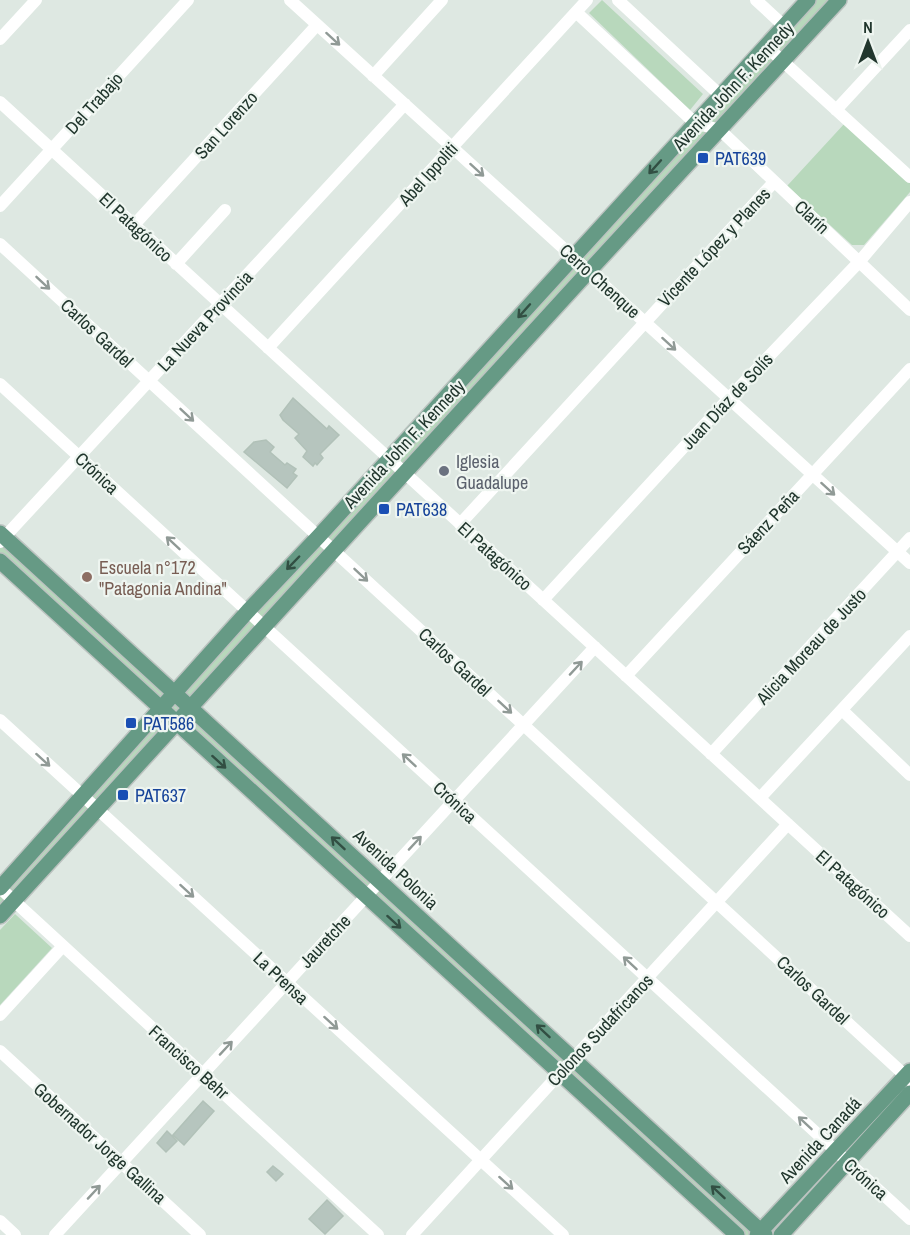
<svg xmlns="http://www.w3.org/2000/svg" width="910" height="1235" viewBox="0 0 910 1235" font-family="'Archivo Narrow',sans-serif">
<rect width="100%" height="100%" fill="#dee8e2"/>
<path fill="#b8d8bc" d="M 602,0 L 703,94 L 690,110 L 589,13 Z
M 808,0 L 839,0 L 190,707 L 761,1231 L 910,1071 L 910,1093 L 781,1235 L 737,1235 L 176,723 L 0,916 L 0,888 L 160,708 L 0,561 L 0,533 L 174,692 Z
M 845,123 L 910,183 L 910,192 L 864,245 L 852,245 L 787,186 Z
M 15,914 L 52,948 L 0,1005 L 0,930 Z"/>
<path fill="#b6c5be" stroke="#b1c1b8" stroke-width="1.5" d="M 293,398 L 327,429 L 329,426 L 339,435 L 320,454 L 323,458 L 317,465 L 315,463 L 313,466 L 303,457 L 307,451 L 295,438 L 299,434 L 283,420 L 280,415 Z
M 266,440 L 274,447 L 270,452 L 285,465 L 287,463 L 296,469 L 293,473 L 297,476 L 287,488 L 244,452 L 254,442 Z
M 203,1101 L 214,1111 L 184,1145 L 173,1135 Z
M 167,1131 L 177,1141 L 166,1152 L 157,1143 Z
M 273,1166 L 283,1174 L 276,1181 L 267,1172 Z
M 327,1200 L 343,1216 L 325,1234 L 309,1219 Z"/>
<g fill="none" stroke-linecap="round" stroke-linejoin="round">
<defs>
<path id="major" d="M 0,533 L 765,1235
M 0,561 L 737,1235
M 0,888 L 248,611 L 319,536 L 808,0
M 0,916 L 589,271 L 839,0
M 757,1235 L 910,1071
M 781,1235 L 910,1093"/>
</defs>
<use href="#major" stroke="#bcc3c0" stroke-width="18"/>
<path stroke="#fff" stroke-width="12" d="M 290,0 L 910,563
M 618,0 L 720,95
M 756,0 L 784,26
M 576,12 L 695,123 L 720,130 L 910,310
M 0,39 L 36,0
M 766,46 L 910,177
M 373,76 L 442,0
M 0,102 L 910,936
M 836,110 L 910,30
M 0,206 L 188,0
M 134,225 L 317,25
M 0,244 L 910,1080
M 176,264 L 225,210
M 268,348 L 587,0
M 0,384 L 910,1219
M 460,524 L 774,182
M 0,542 L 405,104
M 543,600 L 729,398 L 859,262 L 910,202
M 626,676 L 910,369
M 842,710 L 910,775
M 0,720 L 563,1235
M 711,754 L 910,538
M 760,798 L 910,636
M 0,888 L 378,1235
M 0,1015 L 63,946
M 0,1051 L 200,1235
M 0,1221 L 15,1235
M 55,1235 L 595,647
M 412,1235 L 788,824"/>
<use href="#major" stroke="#669a85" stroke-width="15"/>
</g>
<defs><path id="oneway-shaft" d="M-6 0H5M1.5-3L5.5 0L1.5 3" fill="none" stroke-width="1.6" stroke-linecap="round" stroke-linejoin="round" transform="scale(1.5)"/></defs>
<g stroke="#909a96">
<use href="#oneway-shaft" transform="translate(333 39) rotate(42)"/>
<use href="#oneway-shaft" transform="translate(477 170) rotate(42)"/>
<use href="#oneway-shaft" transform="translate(43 283) rotate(43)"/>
<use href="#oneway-shaft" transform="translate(669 344) rotate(42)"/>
<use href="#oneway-shaft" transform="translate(187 415) rotate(43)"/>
<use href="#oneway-shaft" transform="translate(828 489) rotate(42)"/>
<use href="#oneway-shaft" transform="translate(173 543) rotate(-137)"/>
<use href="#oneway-shaft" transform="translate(361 575) rotate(43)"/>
<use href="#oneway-shaft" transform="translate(576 668) rotate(-47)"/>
<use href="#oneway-shaft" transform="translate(505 707) rotate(43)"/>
<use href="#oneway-shaft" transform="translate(43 760) rotate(42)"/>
<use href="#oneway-shaft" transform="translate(409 760) rotate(-137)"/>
<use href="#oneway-shaft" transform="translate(415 843) rotate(-47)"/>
<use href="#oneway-shaft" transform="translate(187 891) rotate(42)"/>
<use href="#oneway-shaft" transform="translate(630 963) rotate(-137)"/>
<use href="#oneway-shaft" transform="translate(331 1023) rotate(42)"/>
<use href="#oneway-shaft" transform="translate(226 1048) rotate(-47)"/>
<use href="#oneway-shaft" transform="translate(805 1123) rotate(-137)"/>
<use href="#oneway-shaft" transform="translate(506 1183) rotate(42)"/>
<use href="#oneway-shaft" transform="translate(94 1192) rotate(-47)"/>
</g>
<g stroke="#324f43">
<use href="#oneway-shaft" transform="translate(655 167) rotate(132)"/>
<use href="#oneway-shaft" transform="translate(524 311) rotate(132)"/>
<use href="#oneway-shaft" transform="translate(293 563) rotate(134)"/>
<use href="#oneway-shaft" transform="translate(219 762) rotate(42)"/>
<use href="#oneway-shaft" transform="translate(338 843) rotate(-137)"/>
<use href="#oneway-shaft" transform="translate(394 922) rotate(42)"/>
<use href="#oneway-shaft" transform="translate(543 1031) rotate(-137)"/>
<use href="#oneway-shaft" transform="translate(718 1192) rotate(-137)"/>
</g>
<g fill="#1a4fb4" stroke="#eef5f0" stroke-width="2">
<rect x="697" y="152" width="12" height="12" rx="3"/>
<rect x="378" y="503" width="12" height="12" rx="3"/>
<rect x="125" y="717" width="12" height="12" rx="3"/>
<rect x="117" y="789" width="12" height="12" rx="3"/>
</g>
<circle fill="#6b7280" stroke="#eef5f0" stroke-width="2" cx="444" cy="471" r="6"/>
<circle fill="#8d6e63" stroke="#eef5f0" stroke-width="2" cx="87" cy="577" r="6"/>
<g text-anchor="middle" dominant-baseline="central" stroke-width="4.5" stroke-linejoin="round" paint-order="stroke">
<g font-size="18" fill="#21362d" stroke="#eef5f0">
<text transform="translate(733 86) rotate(-47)">Avenida John F. Kennedy</text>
<text transform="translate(94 103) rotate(-48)">Del Trabajo</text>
<text transform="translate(226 125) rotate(-48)">San Lorenzo</text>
<text transform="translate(428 174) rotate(-48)">Abel Ippoliti</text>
<text transform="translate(812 217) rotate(43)">Clarín</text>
<text transform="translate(136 227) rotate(43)">El Patagónico</text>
<text transform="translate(714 247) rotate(-47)">Vicente López y Planes</text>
<text transform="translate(600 281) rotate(42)">Cerro Chenque</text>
<text transform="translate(205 321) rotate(-47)">La Nueva Provincia</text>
<text transform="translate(97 333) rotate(43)">Carlos Gardel</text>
<text transform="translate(727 401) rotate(-47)">Juan Díaz de Solís</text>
<text transform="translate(404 444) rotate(-47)">Avenida John F. Kennedy</text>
<text transform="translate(97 473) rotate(43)">Crónica</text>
<text transform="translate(768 522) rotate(-47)">Sáenz Peña</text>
<text transform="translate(495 556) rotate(42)">El Patagónico</text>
<text transform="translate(811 646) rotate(-47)">Alicia Moreau de Justo</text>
<text transform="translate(455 662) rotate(43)">Carlos Gardel</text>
<text transform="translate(455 802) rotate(43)">Crónica</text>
<text transform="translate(396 869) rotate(43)">Avenida Polonia</text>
<text transform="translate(853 884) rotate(42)">El Patagónico</text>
<text transform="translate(325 941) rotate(-47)">Jauretche</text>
<text transform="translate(281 978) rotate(43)">La Prensa</text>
<text transform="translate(813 990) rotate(43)">Carlos Gardel</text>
<text transform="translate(600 1030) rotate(-47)">Colonos Sudafricanos</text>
<text transform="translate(189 1062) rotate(42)">Francisco Behr</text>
<text transform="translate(820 1140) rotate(-47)">Avenida Canadá</text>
<text transform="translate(100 1143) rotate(42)">Gobernador Jorge Gallina</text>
<text transform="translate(866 1179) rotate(42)">Crónica</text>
</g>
<g font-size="18" fill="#164399" stroke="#eef5f0" text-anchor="start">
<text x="715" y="158">PAT639</text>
<text x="396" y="509">PAT638</text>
<text x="143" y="723">PAT586</text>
<text x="135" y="795">PAT637</text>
</g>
<g font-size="18" fill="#5b616d" stroke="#eef5f0" text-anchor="start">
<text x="456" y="461">Iglesia<tspan x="456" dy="21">Guadalupe</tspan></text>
</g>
<g font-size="18" fill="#785e54" stroke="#eef5f0" text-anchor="start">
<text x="99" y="567">Escuela n°172<tspan x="99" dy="21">"Patagonia Andina"</tspan></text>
</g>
</g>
<g transform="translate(868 42)" stroke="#eef5f0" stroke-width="4.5" paint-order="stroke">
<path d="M0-4.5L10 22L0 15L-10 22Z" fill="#21362d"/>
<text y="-9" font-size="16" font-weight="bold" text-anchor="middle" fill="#21362d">N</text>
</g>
</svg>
